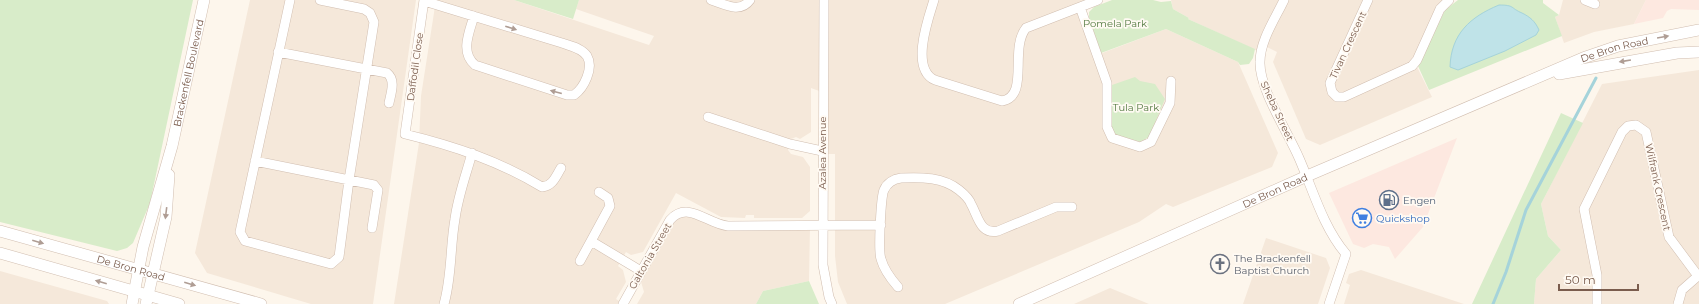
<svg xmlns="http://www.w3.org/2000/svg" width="1699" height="304" viewBox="0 0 1699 304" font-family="Montserrat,sans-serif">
<rect width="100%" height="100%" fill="#fdf6ec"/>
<path fill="#f5e8da" d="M 250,0 L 416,0 L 373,304 L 311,304 L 207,273 L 195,253 Z
M 436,0 L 514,0 L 649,45 L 654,36 L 576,9 L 579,0 L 1099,0 L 1080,7 L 1097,55 L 1166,29 L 1238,62 L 1278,153 L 1272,167 L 1173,207 L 1166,204 L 1139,222 L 945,304 L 847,304 L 838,282 L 835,256 L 835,154 L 821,154 L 822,92 L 811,88 L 811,132 L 800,139 L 796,137 L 791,139 L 788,150 L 791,154 L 803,157 L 810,167 L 810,211 L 802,218 L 754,218 L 754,215 L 746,215 L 745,218 L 721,217 L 676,193 L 643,252 L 631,255 L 626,252 L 618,266 L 623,270 L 626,282 L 616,299 L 624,304 L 394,304 L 419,143 L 421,96 Z
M 1171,0 L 1450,0 L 1415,63 L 1432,97 L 1320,145 L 1306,139 L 1273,62 L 1277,52 L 1263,45 L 1260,52 L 1188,19 L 1189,18 L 1173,9 Z
M 1563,0 L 1646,0 L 1634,24 L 1594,32 L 1564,43 L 1555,17 L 1559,15 Z
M 1699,70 L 1699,304 L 1534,304 L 1536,279 L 1561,250 L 1548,236 L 1541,204 L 1602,84 Z
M 677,214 L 713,223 L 810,227 L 809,281 L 763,291 L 756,304 L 637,304 L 644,292 L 639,275 Z
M 1266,238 L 1326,258 L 1330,268 L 1318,304 L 1243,304 Z
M 1361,270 L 1464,304 L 1344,304 L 1350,285 L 1346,283 L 1349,274 Z
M 0,271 L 107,301 L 109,304 L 0,304 Z
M 1110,288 L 1149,304 L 1074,304 Z"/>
<path fill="#fde8e0" d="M 1646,0 L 1699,0 L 1699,10 L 1671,9 L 1667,11 L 1663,18 L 1634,24 Z
M 1457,138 L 1423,227 L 1395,259 L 1389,247 L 1373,244 L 1364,248 L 1353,244 L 1329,193 Z"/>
<path fill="#d8ecc9" d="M 0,0 L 193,0 L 150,203 L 133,243 L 127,248 L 117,251 L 0,222 Z
M 514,0 L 579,0 L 573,19 Z
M 1112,0 L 1153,0 L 1161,2 L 1171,1 L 1173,9 L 1189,18 L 1188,19 L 1255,49 L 1253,58 L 1249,64 L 1240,65 L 1238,62 L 1166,29 L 1101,53 L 1089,18 L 1089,12 L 1094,7 Z
M 1458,0 L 1543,0 L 1543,3 L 1559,15 L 1555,17 L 1562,36 L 1429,90 L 1418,66 L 1445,10 Z
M 1135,77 L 1140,81 L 1155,84 L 1165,99 L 1149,137 L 1140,142 L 1114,134 L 1111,127 L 1112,85 Z
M 1561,113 L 1583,123 L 1541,204 L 1548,236 L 1561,250 L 1536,279 L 1534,304 L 1472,304 Z
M 809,281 L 819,304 L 756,304 L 763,291 Z"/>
<path fill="#bfe3e8" stroke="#a5d3da" d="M 1499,5 C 1515,5 1510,8 1522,13 C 1530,17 1535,21 1539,30 L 1536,35 L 1505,51 L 1458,70 L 1450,67 C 1451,34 1470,17 1499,5 Z"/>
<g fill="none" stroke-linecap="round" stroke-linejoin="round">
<path stroke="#a5d3da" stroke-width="3" d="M 1493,304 L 1506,272 L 1526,210 L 1596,78"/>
<defs>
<path id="minor" d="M 290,0 L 240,232 L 245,241 L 331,264 L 339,257 L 349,180 L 374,22 L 370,13 L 364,9 L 320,0
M 424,0 L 405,134 C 454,146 499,161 542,187 C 553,186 556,176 561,168
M 711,0 C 724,4 740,14 750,0
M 824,0 L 823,265 L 829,297 L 832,304
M 934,0 C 928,19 910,69 935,80 L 1002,101 C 1030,96 1009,49 1026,28 L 1098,0
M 1284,0 C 1275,19 1260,41 1260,62 C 1259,89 1288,132 1299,158 C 1313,190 1323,227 1346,254 L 1329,304
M 1368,0 L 1330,83 L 1332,92 L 1337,97 L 1344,97 L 1412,66 L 1417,60 L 1440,9 L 1449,0
M 1585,0 L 1595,4
M 424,1 L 562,43 C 570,46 582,48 587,56 C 594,68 584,88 574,95 L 567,95 L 475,65 C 460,52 469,33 474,16
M 1080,7 L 1107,83 L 1107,127 L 1112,138 L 1140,147 L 1151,142 L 1170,103 L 1171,81
M 278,52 L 387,73 C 396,80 391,93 389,103
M 708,117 L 790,144 L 822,151
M 255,161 L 374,185 L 378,190 L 372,228
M 599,192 L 608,198 L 610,206 L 591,241 L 641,271
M 580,261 L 591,241
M 898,287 C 891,279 884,270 881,259 C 878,251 881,196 884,190 C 887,183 894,179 901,178 C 921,177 943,177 959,190 C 964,194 969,198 971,204 C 978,216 980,235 998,231 L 1056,207 L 1072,207
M 444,304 C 452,276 450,247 455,219 C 458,196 466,175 472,153
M 623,304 L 670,220 C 688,200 707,224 728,226 L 881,225
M 1597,304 L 1597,275 L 1584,209 L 1622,132 L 1628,126 L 1636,125 L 1646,132 L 1669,237 L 1698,276
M 1678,304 L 1682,290 L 1699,275"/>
<g id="tertiary">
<path d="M 1559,74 L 1677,53 L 1699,52"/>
<path id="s1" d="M 0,231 L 261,304"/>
<path d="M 0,253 L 179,304"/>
<path id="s2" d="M 132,304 L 143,247 L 172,146 L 204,0"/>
<path d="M 146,304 L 166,217 L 169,175"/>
<path id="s3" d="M 1019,304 L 1307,176 L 1583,58 L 1618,46 L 1699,30"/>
</g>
</defs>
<use href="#minor" stroke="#d1beb0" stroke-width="10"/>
<use href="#tertiary" stroke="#d1beb0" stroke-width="12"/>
<use href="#minor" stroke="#fff" stroke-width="9"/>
<use href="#tertiary" stroke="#fff" stroke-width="11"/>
</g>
<defs><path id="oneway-solid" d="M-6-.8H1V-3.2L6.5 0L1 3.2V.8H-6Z"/></defs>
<g fill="#af9d94">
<use href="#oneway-solid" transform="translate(511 28) rotate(17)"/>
<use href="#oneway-solid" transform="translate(1663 37) rotate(-10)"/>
<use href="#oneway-solid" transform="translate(1625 61) rotate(171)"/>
<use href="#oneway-solid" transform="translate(556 92) rotate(-165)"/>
<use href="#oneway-solid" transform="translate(166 213) rotate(97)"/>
<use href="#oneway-solid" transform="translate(38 242) rotate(16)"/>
<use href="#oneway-solid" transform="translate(101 282) rotate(-164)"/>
<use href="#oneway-solid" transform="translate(190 284) rotate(16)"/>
</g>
<defs>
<symbol id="fuel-ring" viewBox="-11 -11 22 22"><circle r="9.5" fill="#fffaf3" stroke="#5c6f8a" stroke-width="1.5"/><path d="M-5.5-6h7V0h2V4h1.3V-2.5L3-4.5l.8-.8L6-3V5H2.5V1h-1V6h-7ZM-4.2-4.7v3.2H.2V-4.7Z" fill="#5c6f8a"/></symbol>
<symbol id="supermarket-ring" viewBox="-11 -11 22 22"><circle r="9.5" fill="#fffaf3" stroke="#3f7fe0" stroke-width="1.5"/><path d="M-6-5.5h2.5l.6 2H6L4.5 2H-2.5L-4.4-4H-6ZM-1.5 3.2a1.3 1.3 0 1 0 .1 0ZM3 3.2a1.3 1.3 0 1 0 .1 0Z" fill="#3f7fe0"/></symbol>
<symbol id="church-ring" viewBox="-11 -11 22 22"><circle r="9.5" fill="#fffaf3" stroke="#6b7280" stroke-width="1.5"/><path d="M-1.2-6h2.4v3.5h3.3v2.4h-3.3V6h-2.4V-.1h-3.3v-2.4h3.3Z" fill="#6b7280"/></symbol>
</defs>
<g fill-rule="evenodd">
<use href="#fuel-ring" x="1378" y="189" width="22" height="22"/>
<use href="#supermarket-ring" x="1351" y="207" width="22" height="22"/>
<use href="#church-ring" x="1209" y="253" width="22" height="22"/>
</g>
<g text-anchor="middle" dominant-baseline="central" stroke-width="3.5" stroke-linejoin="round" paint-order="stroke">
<g font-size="10" fill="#537a41" stroke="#fffaf3">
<text x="1115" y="23">Pomela Park</text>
<text x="1136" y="107">Tula Park</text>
</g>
<g font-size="10" fill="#7a5c4d" stroke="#fffaf3">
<text transform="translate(1348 45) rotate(-65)">Tivan Crescent</text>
<text stroke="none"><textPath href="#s3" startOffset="648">De Bron Road</textPath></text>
<text transform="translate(415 67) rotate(-82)">Daffodil Close</text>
<text stroke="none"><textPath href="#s2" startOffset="238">Brackenfell Boulevard</textPath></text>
<text transform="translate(1277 111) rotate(65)">Sheba Street</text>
<text transform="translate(822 153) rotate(-90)">Azalea Avenue</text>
<text transform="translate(1658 187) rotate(78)">Wilfrank Crescent</text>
<text stroke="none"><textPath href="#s3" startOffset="280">De Bron Road</textPath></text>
<text transform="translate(650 256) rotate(-60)">Galtonia Street</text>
<text stroke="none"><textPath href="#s1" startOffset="136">De Bron Road</textPath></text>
</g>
<g font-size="10" fill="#4e5e75" stroke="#fffaf3" text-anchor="start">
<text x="1403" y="200">Engen</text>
</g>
<g font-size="10" fill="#366cbe" stroke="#fffaf3" text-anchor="start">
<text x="1376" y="218">Quickshop</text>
</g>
<g font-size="10" fill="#5b616d" stroke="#fffaf3" text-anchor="start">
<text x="1234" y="258">The Brackenfell<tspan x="1234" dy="12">Baptist Church</tspan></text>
</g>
</g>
<path d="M1559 284v6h79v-6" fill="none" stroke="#7a5c4d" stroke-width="2"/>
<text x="1565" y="284" font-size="12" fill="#7a5c4d" stroke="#fffaf3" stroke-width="3" paint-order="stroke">50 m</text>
</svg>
